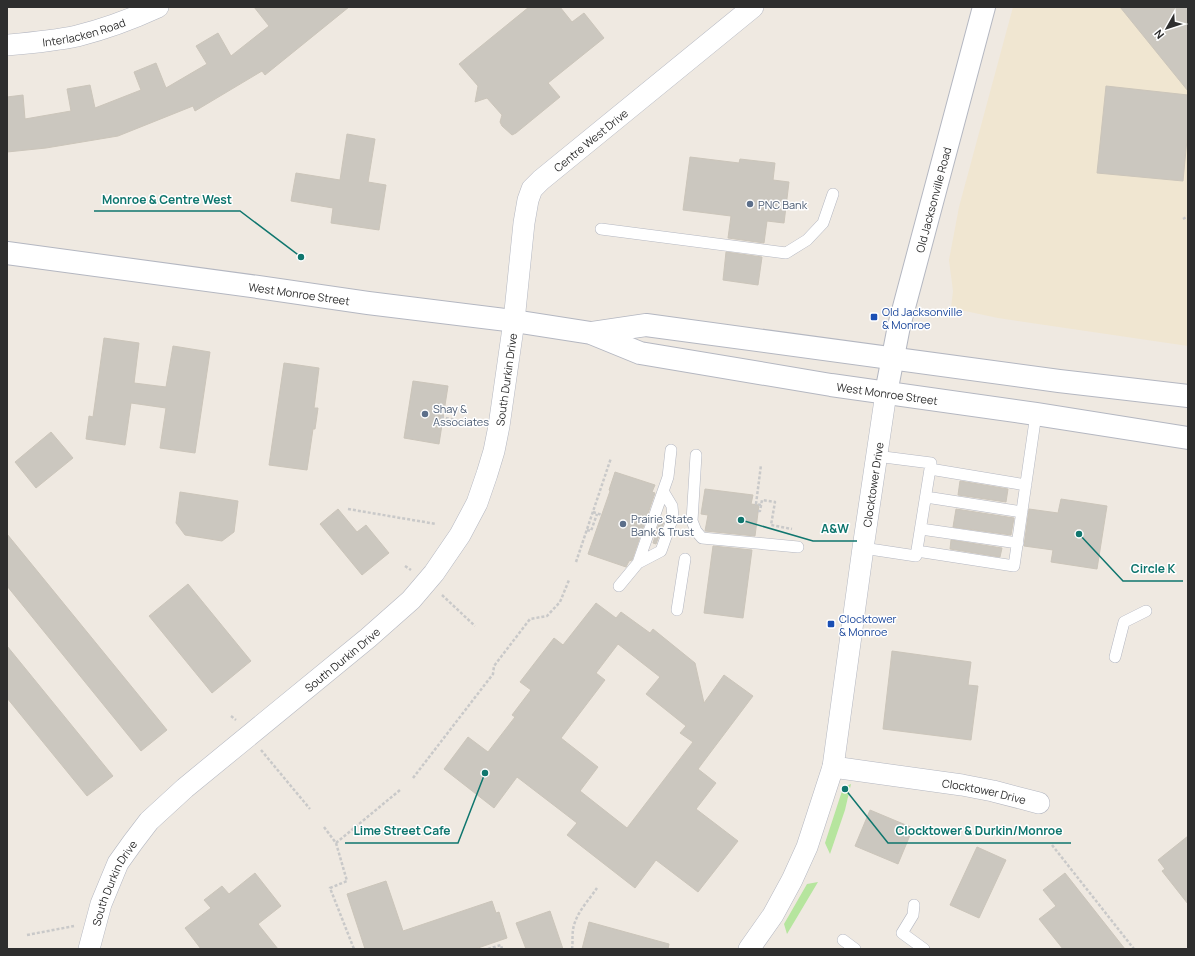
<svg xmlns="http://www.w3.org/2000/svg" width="1195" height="956" viewBox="0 0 1195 956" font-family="Manrope,sans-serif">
<rect width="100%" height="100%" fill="#efe9e1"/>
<path fill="#f0e6d1" d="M 1013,7 L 1188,7 L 1188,346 L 998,318 L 951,308 L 953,291 L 949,260 L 959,207 Z"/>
<path fill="#b6e59e" d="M 851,784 L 845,810 L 830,854 L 825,843 L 842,791 L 844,787 Z
M 818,882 L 787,934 L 784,924 L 807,884 Z"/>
<path fill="#cbc7bf" stroke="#cbc5ba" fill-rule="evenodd" d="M 254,7 L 349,7 L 265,75 L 262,71 L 195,111 L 193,106 L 118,136 L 46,148 L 7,152 L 7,97 L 23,95 L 25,119 L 71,111 L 67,89 L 90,85 L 95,108 L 141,90 L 134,72 L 156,63 L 166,88 L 207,64 L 196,46 L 218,33 L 231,56 L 269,26 Z
M 529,7 L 560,7 L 572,22 L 584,13 L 604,38 L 548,83 L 560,97 L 516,133 L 512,135 L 502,126 L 500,122 L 502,115 L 487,98 L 475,102 L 478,86 L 459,64 Z
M 1120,7 L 1188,7 L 1188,91 Z
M 1106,86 L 1188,95 L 1188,129 L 1183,181 L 1097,173 Z
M 347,134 L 375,139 L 368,182 L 386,185 L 379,230 L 331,223 L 333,208 L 291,201 L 296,173 L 340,180 Z
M 690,157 L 739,163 L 740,159 L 775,163 L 773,180 L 789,182 L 784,223 L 767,221 L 764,243 L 728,238 L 731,216 L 683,210 Z
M 726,252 L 762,257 L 758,285 L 723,280 Z
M 104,338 L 139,343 L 134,383 L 166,387 L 173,346 L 210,352 L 195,453 L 160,448 L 166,408 L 131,403 L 125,445 L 86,439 L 89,416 L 93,417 Z
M 284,363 L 319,368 L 314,408 L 318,408 L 315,429 L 313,429 L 307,470 L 269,465 Z
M 413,381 L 448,386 L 439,444 L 404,438 Z
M 51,432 L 73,458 L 36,488 L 15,462 Z
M 615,472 L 655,485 L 652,492 L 655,493 L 632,560 L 629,561 L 626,567 L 588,554 L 610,491 L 609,490 Z
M 960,481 L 1008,489 L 1006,502 L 958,495 Z
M 705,489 L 753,495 L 751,504 L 759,505 L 755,536 L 705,531 L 708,515 L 701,514 Z
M 180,492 L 238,501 L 234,532 L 222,541 L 185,535 L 176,523 Z
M 1061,499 L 1107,506 L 1097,569 L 1051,562 L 1053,550 L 1024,546 L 1029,509 L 1058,513 Z
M 338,509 L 357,532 L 366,525 L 389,553 L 362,575 L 320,524 Z
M 956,509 L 1014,518 L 1011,535 L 953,527 Z
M 660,520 L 664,522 L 656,544 L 653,543 Z
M 7,534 L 167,730 L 141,751 L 7,586 Z
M 951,540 L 1002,548 L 1000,557 L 950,549 Z
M 713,546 L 752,550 L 743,618 L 704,613 Z
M 188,584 L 251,661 L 212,693 L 149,616 Z
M 596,603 L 616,618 L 621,612 L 650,633 L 653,629 L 695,663 L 704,703 L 724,675 L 753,696 L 698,769 L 716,783 L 696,809 L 738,841 L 698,892 L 656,860 L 635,888 L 567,835 L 577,823 L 517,777 L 494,808 L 444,769 L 468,737 L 488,752 L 515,717 L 512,715 L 531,690 L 520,682 L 554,638 L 563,645 ZM 618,644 L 660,677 L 646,694 L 686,726 L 680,733 L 693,742 L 627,828 L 580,791 L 598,767 L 561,738 L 605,680 L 596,673 Z
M 7,646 L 113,776 L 87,796 L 7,698 Z
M 892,651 L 971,662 L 968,685 L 978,686 L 971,740 L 883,729 Z
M 870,810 L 913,828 L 898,864 L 855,846 Z
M 1188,836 L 1188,904 L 1162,871 L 1165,869 L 1158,860 Z
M 977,847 L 1006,860 L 979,918 L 950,905 Z
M 255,873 L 281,906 L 258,924 L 278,949 L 201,949 L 185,928 L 211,908 L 204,900 L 222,886 L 229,894 Z
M 1065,873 L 1125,949 L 1063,949 L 1039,919 L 1056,906 L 1043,890 Z
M 386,881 L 403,931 L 492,901 L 496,913 L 499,912 L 507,938 L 475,949 L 365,949 L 347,894 Z
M 550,911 L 563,949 L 526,949 L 516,923 Z
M 589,922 L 669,944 L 668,949 L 582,949 Z"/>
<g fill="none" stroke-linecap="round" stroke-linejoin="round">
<defs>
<path id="lane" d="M 601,229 L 786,253 L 807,240 L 823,223 L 833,194
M 696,455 L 692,521 L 696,531 L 702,538 L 798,547
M 930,469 L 1026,485
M 926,497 L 1022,512
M 921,529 L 1018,543
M 863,548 L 916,556 L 930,469 L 931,463 L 876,456
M 917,551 L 1014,566 L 1036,414
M 638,563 L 661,551 L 673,517 L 672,506 L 663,491
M 619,586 L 638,563 L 668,477 L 671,450
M 677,610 L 685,559
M 1115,657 L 1124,622 L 1146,611
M 914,905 L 913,915 L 902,933 L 924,949
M 843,940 L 855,949"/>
<g id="street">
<path id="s1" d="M 7,45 C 30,43 54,41 77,36 C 105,29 132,19 158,7"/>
<path id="s2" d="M 833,767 L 962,785 L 993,791 L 1039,803"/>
<path id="s3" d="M 89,949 L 101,904 L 118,863 L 133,842 L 149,821 L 185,788 L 368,638 L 411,600 L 434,573 L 460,535 L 477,503 L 487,474 L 494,451 L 499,426 L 514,321 L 524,223 L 528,200 L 532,189 L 541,180 L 753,7"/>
<path id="s4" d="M 749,949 L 773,915 L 792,880 L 807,847 L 833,767 L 863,548 L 886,393"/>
</g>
<g id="secondary">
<path id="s5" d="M 7,253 L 258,287 L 368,303 L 514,321 L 591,333 L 640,353 L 831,385 L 1036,414 L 1188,438"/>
<path d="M 592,333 L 646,325 L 1059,381 L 1188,396"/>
<path id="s6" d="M 886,393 L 899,326 L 984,7"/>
</g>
</defs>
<use href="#lane" stroke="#b4b7c1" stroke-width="12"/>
<use href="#street" stroke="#b4b7c1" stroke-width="22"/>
<use href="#secondary" stroke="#b4b7c1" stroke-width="24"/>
<path stroke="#c9c9c9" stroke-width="2.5" stroke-dasharray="3 2" stroke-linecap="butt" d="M 1183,219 L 1188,216
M 441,417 L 469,423
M 761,505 L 756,504 L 761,465
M 348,509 L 436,524
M 758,511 L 760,511 L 762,500 L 775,502 L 771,525 L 792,529
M 593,512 L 602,515
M 587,530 L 591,531 L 597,514
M 576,562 L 611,458
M 405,566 L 411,570
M 442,595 L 475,626
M 231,716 L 236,720
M 261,750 L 310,809
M 413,778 L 493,674 L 494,666 L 530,619 L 547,616 L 560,602 L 569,580
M 324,827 L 336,843 L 347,881 L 330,888 L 354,949
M 336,843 L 400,790
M 1052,845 L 1134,949
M 27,935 L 74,926
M 488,949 L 501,945 L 502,949
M 572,949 C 573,943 572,936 573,930 C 575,914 589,900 597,888"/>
<use href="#lane" stroke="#fff" stroke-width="11"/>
<use href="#street" stroke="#fff" stroke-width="21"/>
<use href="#secondary" stroke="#fff" stroke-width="22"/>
</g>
<g fill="#5c6f8a" stroke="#fff" stroke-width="1.5">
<circle cx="750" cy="204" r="4"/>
<circle cx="425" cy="414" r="4"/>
<circle cx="623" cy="524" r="4"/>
</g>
<g fill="#1a4fb4" stroke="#fff" stroke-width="1.5">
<rect x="870" y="313" width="8" height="8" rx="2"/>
<rect x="827" y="620" width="8" height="8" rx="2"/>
</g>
<g text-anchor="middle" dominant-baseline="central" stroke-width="3" stroke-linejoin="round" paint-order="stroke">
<g font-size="11" fill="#2e2e2e" stroke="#fff">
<text stroke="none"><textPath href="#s1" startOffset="78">Interlacken Road</textPath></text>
<text stroke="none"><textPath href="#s3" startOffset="1000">Centre West Drive</textPath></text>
<text stroke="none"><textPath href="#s6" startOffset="199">Old Jacksonville Road</textPath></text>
<text stroke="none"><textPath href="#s5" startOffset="295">West Monroe Street</textPath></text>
<text stroke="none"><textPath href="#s3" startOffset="731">South Durkin Drive</textPath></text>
<text stroke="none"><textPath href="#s5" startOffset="893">West Monroe Street</textPath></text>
<text stroke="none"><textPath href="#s4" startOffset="487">Clocktower Drive</textPath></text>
<text stroke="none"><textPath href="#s3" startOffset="395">South Durkin Drive</textPath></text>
<text stroke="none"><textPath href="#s2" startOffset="153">Clocktower Drive</textPath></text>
<text stroke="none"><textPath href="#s3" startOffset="71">South Durkin Drive</textPath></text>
</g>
<g font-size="11" fill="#4e5e75" stroke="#fff" text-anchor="start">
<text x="758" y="204">PNC Bank</text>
<text x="433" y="408">Shay &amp;<tspan x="433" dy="13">Associates</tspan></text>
<text x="631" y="518">Prairie State<tspan x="631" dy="13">Bank &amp; Trust</tspan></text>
</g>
<g font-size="11" fill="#164399" stroke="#fff" text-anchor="start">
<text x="882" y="311">Old Jacksonville<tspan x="882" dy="13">&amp; Monroe</tspan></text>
<text x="839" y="618">Clocktower<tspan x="839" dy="13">&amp; Monroe</tspan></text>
</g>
</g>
<path fill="none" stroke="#0f766e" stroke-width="1.5" d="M301 257L240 211H94M741 520L813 541H857M1079 534L1123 581H1183M485 773L458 843H345M845 789L888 843H1071"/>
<g fill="#0f766e" stroke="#fff" stroke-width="1.5">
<circle cx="301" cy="257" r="4"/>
<circle cx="741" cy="520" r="4"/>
<circle cx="1079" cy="534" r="4"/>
<circle cx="485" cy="773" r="4"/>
<circle cx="845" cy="789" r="4"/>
</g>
<g font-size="12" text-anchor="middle" font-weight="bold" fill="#0f766e" stroke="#fff" stroke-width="3" stroke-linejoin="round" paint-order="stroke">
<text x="167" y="204">Monroe &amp; Centre West</text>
<text x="835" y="533">A&amp;W</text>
<text x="1153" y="573">Circle K</text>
<text x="402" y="835">Lime Street Cafe</text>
<text x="979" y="835">Clocktower &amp; Durkin/Monroe</text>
</g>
<rect width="1195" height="956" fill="none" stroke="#2e2e2e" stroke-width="16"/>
<g transform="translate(1167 28) rotate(231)" stroke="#ffffff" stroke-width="3" paint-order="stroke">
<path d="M0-3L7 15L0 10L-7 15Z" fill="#2e2e2e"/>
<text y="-6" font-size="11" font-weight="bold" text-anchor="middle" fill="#2e2e2e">N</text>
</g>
</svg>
